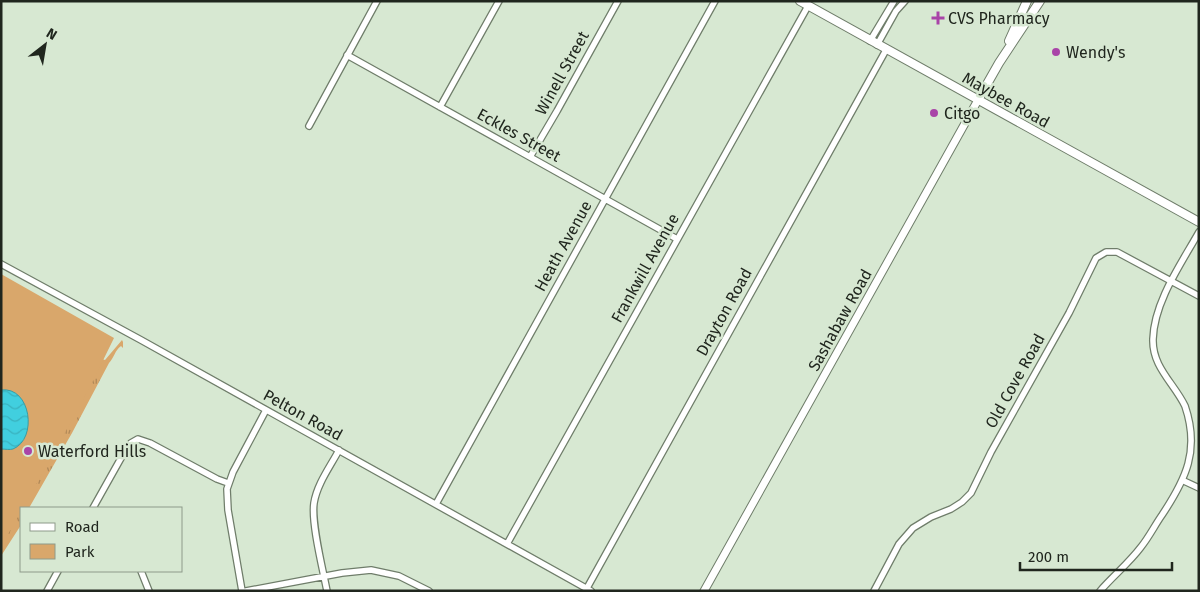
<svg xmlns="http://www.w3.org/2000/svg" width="1200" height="592" viewBox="0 0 1200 592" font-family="'Fira Sans',sans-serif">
<defs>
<pattern id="grass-tufts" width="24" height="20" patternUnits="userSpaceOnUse" patternTransform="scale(1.25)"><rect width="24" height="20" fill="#d9a76b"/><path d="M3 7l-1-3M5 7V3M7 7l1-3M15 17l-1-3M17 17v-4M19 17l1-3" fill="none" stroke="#b08857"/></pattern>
<pattern id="water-waves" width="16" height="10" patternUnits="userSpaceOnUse" patternTransform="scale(1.25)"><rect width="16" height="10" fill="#41cfdf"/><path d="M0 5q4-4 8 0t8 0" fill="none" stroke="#39b2bf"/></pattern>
</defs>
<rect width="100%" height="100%" fill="#d7e8d2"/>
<path fill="url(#grass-tufts)" d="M 122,340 L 123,342 L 123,348 L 121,346 C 115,350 114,358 109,363 L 72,433 L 29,508 L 21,508 L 21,525 L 1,556 L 1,540 L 102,359 L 105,360 Z"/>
<path fill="#d9a76b" d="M 1,274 L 114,338 L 87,393 L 23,508 L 21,508 L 21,511 L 1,547 Z"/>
<path fill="url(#water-waves)" stroke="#379ca5" d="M 1,390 C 31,386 38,439 13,449 C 10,450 5,449 1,449 Z"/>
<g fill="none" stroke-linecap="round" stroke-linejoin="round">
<defs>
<path id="minor" d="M 870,41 L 894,1
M 877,45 L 896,11 L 905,1
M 347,55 L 677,239
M 440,107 L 499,1
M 309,126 L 377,1
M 530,157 L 557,111 L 618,1
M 1,264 L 141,340 L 591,591
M 1184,481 L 1199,488
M 436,504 L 715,1
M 93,508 L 125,451 L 131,443 L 138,439 L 150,443 L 217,479 L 228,483
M 507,544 L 808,6
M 141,571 L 149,591
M 587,588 L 886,50
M 47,591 L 58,571
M 242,591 L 228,510 L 227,489 L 233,472 L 266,410
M 246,591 L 342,573 L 371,570 L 399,576 L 429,591
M 327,591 C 323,570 311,523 314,503 C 317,484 330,467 339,450
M 874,591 L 899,544 L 913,528 L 931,517 L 951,509 L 962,502 L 971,493 L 991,452 L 1069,313 L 1096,258 L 1106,252 L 1117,252 L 1199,296
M 1100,591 C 1113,576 1129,563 1141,547 C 1149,537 1155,525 1162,515 C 1186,479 1200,450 1185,406 C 1174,383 1152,367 1153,339 C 1154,302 1181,264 1199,232"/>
<path id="tertiary" d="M 704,591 L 978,100"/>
<path id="secondary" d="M 800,1 L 1199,222
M 1009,41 L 1027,1
M 978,100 L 999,63 L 1040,1"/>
</defs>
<use href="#minor" stroke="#6f7d6a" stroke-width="8"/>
<use href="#tertiary" stroke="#6f7d6a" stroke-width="9"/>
<use href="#secondary" stroke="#6f7d6a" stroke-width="10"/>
<use href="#minor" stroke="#fff" stroke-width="5.5"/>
<use href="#tertiary" stroke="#fff" stroke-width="7"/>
<use href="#secondary" stroke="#fff" stroke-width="8"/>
</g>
<g fill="#a944a8" stroke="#d7e8d2" stroke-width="2">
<path d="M935.5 10.5h5v5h5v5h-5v5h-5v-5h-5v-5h5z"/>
<circle cx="1056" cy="52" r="5"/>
<circle cx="934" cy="113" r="5"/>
<circle cx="28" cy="451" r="5"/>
</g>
<g text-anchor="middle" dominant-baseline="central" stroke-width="5" stroke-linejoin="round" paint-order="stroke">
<g font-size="16" fill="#20261e" stroke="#d7e8d2" text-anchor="start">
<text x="948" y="18">CVS Pharmacy</text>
<text x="1066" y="52">Wendy's</text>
<text x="944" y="113">Citgo</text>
<text x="38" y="451">Waterford Hills</text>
</g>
<g font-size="16" fill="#20261e" stroke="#d7e8d2">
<text transform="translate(562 73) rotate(-61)">Winell Street</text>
<text transform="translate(1006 100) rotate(29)">Maybee Road</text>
<text transform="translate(519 135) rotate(29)">Eckles Street</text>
<text transform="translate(563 246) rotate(-61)">Heath Avenue</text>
<text transform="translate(645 268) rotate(-61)">Frankwill Avenue</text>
<text transform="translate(724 312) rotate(-61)">Drayton Road</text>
<text transform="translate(840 320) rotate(-61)">Sashabaw Road</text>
<text transform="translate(1015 381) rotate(-61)">Old Cove Road</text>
<text transform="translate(303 415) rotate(29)">Pelton Road</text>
</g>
</g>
<rect width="1200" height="592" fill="none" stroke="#20261e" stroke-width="5"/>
<rect x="20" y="507" width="162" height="65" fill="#d7e8d2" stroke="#8e9a8a"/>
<rect x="30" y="523" width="25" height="8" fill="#ffffff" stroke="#8e9a8a"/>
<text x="65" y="532" font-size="15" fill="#20261e">Road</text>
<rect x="30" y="544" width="25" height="15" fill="#d9a76b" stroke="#8e9a8a"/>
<text x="65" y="557" font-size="15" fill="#20261e">Park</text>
<g transform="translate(45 45) rotate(31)" stroke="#d7e8d2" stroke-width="4" paint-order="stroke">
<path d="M0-4L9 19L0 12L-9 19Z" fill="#20261e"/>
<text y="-8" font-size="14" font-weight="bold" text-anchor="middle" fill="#20261e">N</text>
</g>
<path d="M1020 562v8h152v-8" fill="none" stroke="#20261e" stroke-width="2.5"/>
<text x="1028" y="562" font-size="15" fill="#20261e" stroke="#d7e8d2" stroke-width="4" paint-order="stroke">200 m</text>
</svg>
